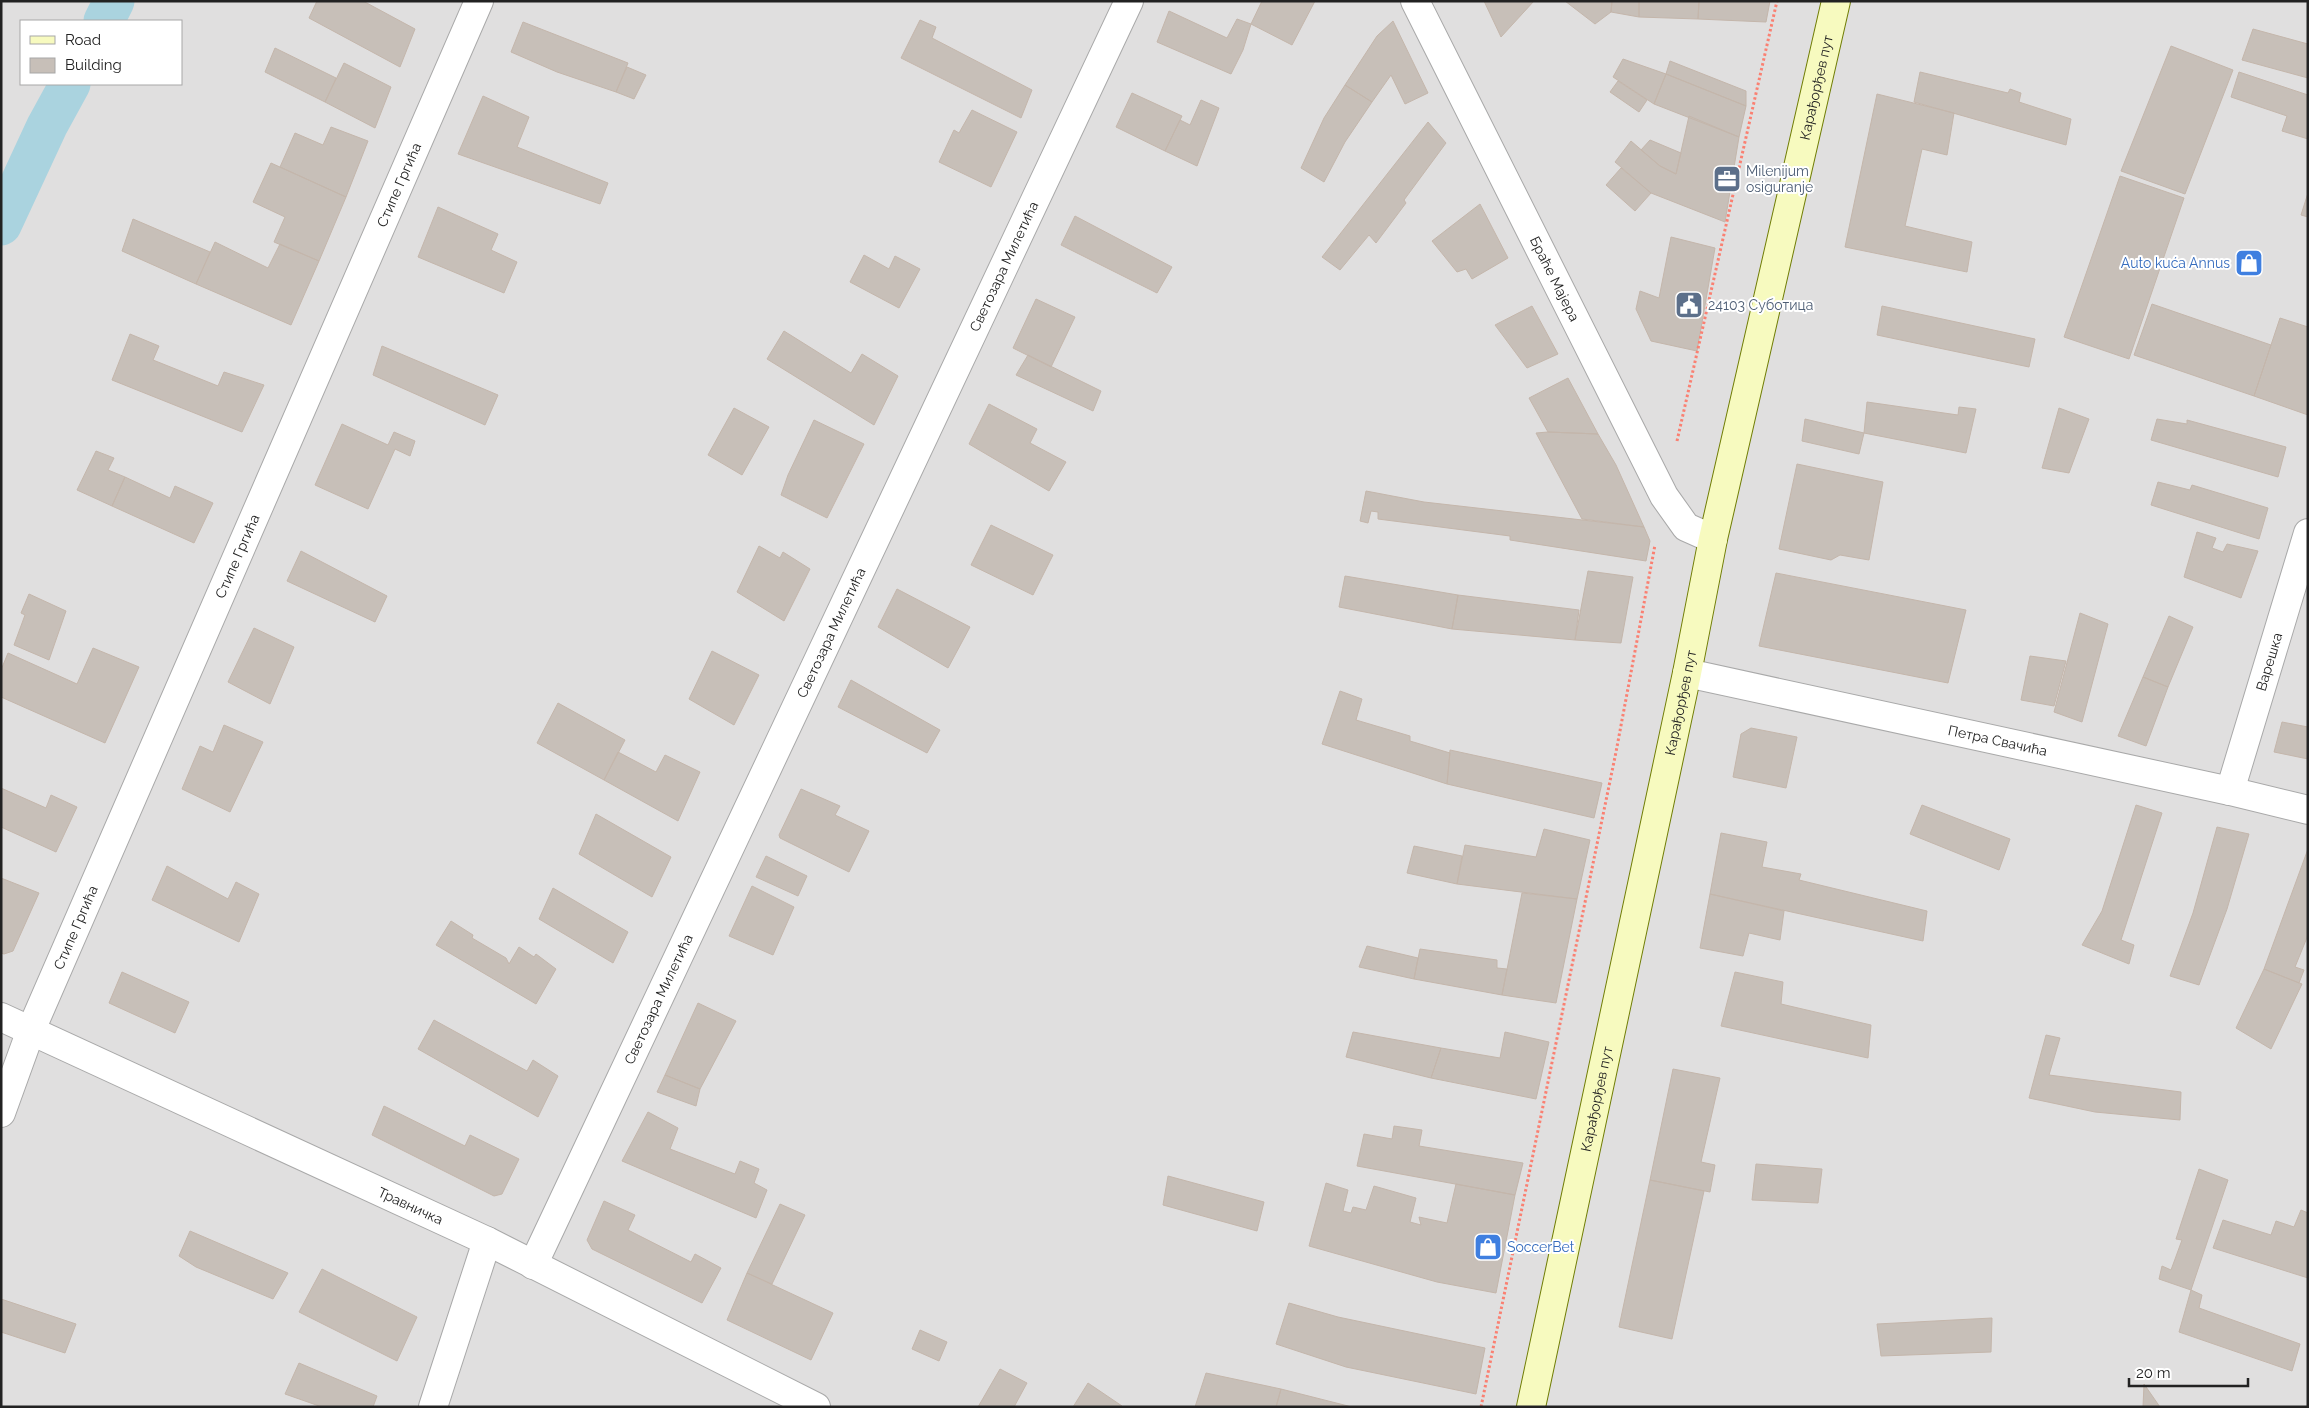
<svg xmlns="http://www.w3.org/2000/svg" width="2309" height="1408" viewBox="0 0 2309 1408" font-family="Raleway,sans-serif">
<rect width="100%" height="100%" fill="#f2efe9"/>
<path fill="#e0dfdf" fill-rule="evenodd" d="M 1,1 L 2308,1 L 2308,1407 L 1,1407 ZM 21,21 L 181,21 L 181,84 L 21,84 Z"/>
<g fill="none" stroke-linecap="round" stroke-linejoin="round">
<path stroke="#aad3df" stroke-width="41" d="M 104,21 L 114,1
M 1,225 L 47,126 L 70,84"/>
</g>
<path fill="#c7bfb8" stroke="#c4b6ab" d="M 317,1 L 363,1 L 415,29 L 400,67 L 309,18 Z
M 1262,1 L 1315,1 L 1292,45 L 1251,24 Z
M 1484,1 L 1534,1 L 1501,37 Z
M 1565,1 L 1612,1 L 1611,12 L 1595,24 Z
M 1612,1 L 1639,1 L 1639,17 L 1611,12 Z
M 1639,1 L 1699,1 L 1698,19 L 1639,17 Z
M 1699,1 L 1770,1 L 1766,22 L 1698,19 Z
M 1169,11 L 1227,38 L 1237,19 L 1251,24 L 1243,50 L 1231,74 L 1157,42 Z
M 920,20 L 936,27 L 932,38 L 1032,90 L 1021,118 L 901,58 Z
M 1393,21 L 1428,93 L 1405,104 L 1391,75 L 1372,102 L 1345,85 L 1377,36 Z
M 523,22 L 628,63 L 616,92 L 557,72 L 511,52 Z
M 2253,29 L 2308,44 L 2308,78 L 2242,60 Z
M 2171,46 L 2233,70 L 2185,194 L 2121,171 Z
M 275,48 L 336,78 L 325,102 L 265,72 Z
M 1623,59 L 1666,74 L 1654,104 L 1613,77 Z
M 1670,61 L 1746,91 L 1746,106 L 1666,74 Z
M 344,63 L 391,87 L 375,128 L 325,102 Z
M 627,67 L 646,75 L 634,99 L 616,92 Z
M 1920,72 L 2008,93 L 2010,89 L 2021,93 L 2019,102 L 2071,119 L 2066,145 L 1914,102 Z
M 2239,72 L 2308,95 L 2308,139 L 2282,131 L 2287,116 L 2231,97 Z
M 1666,74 L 1746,106 L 1739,137 L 1654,104 Z
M 1618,81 L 1647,100 L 1639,112 L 1610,92 Z
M 1345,85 L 1372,102 L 1345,142 L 1324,182 L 1301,168 L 1324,118 Z
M 1132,93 L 1182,116 L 1165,151 L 1116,127 Z
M 1877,94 L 1954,113 L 1947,155 L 1922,149 L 1905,226 L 1972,242 L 1967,272 L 1845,247 Z
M 483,96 L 529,117 L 517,147 L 608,183 L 600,204 L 458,154 Z
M 1201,100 L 1219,108 L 1197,166 L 1165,151 L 1180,120 L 1190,125 Z
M 972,110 L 1017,132 L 991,187 L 939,162 L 954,130 L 959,133 Z
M 1689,116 L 1739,137 L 1725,222 L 1651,193 L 1615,162 L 1631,141 L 1660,166 L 1676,174 Z
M 1428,122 L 1446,143 L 1404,200 L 1406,203 L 1376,243 L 1369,235 L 1340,270 L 1322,257 Z
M 331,127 L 368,141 L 346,197 L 280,167 L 295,133 L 323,145 Z
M 1650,140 L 1681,153 L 1676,174 L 1660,166 L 1641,150 Z
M 271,163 L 346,197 L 319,261 L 274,242 L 285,217 L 253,202 Z
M 1621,168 L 1651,193 L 1635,211 L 1606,185 Z
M 2120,176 L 2184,198 L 2129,359 L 2064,337 Z
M 2308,193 L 2308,217 L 2301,215 Z
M 1480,204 L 1508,258 L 1472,279 L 1466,269 L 1457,272 L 1432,241 Z
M 438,207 L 498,234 L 491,250 L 517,262 L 504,293 L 418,257 Z
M 1075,216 L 1172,267 L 1157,293 L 1061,245 Z
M 133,219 L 210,252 L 196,284 L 122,251 Z
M 1671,237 L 1715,248 L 1697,351 L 1651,341 L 1636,309 L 1640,291 L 1659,298 Z
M 215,242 L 268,268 L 280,244 L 319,261 L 291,325 L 196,284 Z
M 864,255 L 889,269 L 895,256 L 920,269 L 899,308 L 850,282 Z
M 1036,299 L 1075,317 L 1051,367 L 1013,348 Z
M 2152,304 L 2271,345 L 2254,396 L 2134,355 Z
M 1532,306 L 1558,354 L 1527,368 L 1495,325 Z
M 1882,306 L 2035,339 L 2029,367 L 1877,335 Z
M 2280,318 L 2308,327 L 2308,415 L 2254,396 Z
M 784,331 L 851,373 L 862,354 L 898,376 L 874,425 L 767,359 Z
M 130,334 L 159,346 L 153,360 L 218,386 L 224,372 L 264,385 L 242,432 L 112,380 Z
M 382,346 L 498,395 L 485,425 L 373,375 Z
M 1028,355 L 1101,391 L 1093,411 L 1016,375 Z
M 1568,378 L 1598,434 L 1548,432 L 1529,398 Z
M 1867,402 L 1958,415 L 1959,407 L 1976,409 L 1966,453 L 1864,433 Z
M 989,404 L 1037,429 L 1030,443 L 1066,462 L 1049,491 L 969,444 Z
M 734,408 L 769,427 L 742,475 L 708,455 Z
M 2059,408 L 2089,419 L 2069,473 L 2042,468 Z
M 1805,419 L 1864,433 L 1859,454 L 1802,441 Z
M 2157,419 L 2187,424 L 2187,420 L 2286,447 L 2278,477 L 2151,440 Z
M 814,420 L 864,444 L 827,518 L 781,495 L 788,475 Z
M 342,424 L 388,445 L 394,432 L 415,441 L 410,456 L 395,449 L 368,509 L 315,485 Z
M 1548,432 L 1598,434 L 1616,465 L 1644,527 L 1582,519 L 1536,433 Z
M 96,451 L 114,458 L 108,470 L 125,477 L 112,506 L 77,490 Z
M 1797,464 L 1883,482 L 1869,560 L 1840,555 L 1831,560 L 1779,549 Z
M 125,477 L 170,498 L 175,486 L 213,503 L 194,543 L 112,506 Z
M 2158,482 L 2190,490 L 2192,485 L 2268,508 L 2259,539 L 2151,505 Z
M 1366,491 L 1424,502 L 1644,527 L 1650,541 L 1646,561 L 1510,540 L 1510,536 L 1378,519 L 1378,512 L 1371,511 L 1368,523 L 1360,521 Z
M 991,525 L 1053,555 L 1033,595 L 971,565 Z
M 2197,532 L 2216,538 L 2212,548 L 2223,552 L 2227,544 L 2258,551 L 2241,598 L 2184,577 Z
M 759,546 L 780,558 L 783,552 L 810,569 L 784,621 L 737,592 Z
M 301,551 L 387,596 L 375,622 L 287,581 Z
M 1588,571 L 1633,577 L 1621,643 L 1575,640 Z
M 1776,573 L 1966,610 L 1948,683 L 1759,646 Z
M 1345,576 L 1458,595 L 1452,629 L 1339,607 Z
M 897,589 L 970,627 L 948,668 L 878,627 Z
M 29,594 L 66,611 L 49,660 L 14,645 L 25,615 L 21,613 Z
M 1458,595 L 1579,610 L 1575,640 L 1452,629 Z
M 2080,613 L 2108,624 L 2082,722 L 2054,712 Z
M 2169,616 L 2193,627 L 2168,687 L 2143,677 Z
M 254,628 L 294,647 L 270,704 L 228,682 Z
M 93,648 L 139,667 L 105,743 L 1,697 L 1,670 L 8,653 L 77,684 Z
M 712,651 L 759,675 L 734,725 L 689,699 Z
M 2030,656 L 2066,661 L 2054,706 L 2021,700 Z
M 2143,677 L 2168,687 L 2146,746 L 2118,736 Z
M 851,680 L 940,730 L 927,753 L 838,707 Z
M 1340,691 L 1362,699 L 1356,720 L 1410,736 L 1410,741 L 1450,753 L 1447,784 L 1322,744 Z
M 558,703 L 625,740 L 604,780 L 537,743 Z
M 2282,722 L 2308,727 L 2308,759 L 2274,752 Z
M 224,725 L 263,742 L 230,812 L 182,789 L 200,746 L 213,752 Z
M 1751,728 L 1797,737 L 1786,788 L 1733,777 L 1741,734 Z
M 1450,750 L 1602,783 L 1594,818 L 1447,784 Z
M 618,752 L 656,772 L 665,755 L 700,772 L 678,821 L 604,780 Z
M 1,788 L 46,808 L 51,795 L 77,807 L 56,852 L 1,827 Z
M 801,789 L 840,806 L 835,815 L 869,831 L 849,872 L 780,838 L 779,835 Z
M 1922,805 L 2010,839 L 1999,870 L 1910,834 Z
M 2136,805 L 2162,813 L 2121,940 L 2134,945 L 2129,964 L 2082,945 L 2102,911 Z
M 596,814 L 671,857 L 652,897 L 579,854 Z
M 2217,827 L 2249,834 L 2227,909 L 2199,985 L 2170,976 L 2193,913 Z
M 1544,829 L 1590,840 L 1577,899 L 1457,884 L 1465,845 L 1536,857 Z
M 1721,833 L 1767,842 L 1762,867 L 1801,874 L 1799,880 L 1927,911 L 1923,941 L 1710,894 Z
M 1414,846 L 1462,856 L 1457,884 L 1407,873 Z
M 2308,849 L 2308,935 L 2295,967 L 2304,970 L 2299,983 L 2264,969 Z
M 766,856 L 807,876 L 798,896 L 756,877 Z
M 167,866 L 228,899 L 236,882 L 259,894 L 239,942 L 152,900 Z
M 1,878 L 39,893 L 13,951 L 4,954 L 1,953 Z
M 752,886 L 794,907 L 773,955 L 729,936 Z
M 553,888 L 628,932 L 613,963 L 539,919 Z
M 1522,893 L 1577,899 L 1556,1003 L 1502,995 Z
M 1710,894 L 1784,911 L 1780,940 L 1749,933 L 1743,956 L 1700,948 Z
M 451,921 L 473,935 L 472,938 L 506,958 L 509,964 L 519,947 L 534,957 L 536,954 L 556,969 L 536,1004 L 436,945 Z
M 1367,946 L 1418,958 L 1414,979 L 1359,967 Z
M 1420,949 L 1497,960 L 1497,968 L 1507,969 L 1502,995 L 1414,979 Z
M 2264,969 L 2302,984 L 2271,1049 L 2236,1028 Z
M 122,972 L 189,1002 L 175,1033 L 109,1003 Z
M 1735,972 L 1783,982 L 1781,1004 L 1871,1025 L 1868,1058 L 1721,1026 Z
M 698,1003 L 736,1021 L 700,1089 L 665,1075 Z
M 434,1020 L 527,1071 L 533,1060 L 558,1076 L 538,1117 L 418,1049 Z
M 1353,1032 L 1441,1048 L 1431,1078 L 1346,1057 Z
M 1505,1032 L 1549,1042 L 1536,1099 L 1431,1078 L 1441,1048 L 1500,1058 Z
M 2046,1035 L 2060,1038 L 2049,1075 L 2181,1092 L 2180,1120 L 2095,1112 L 2029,1098 Z
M 1673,1069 L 1720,1078 L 1701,1162 L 1715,1165 L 1710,1192 L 1650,1180 Z
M 665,1075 L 700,1089 L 696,1106 L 657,1092 Z
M 384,1106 L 465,1146 L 470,1135 L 519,1159 L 502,1194 L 494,1196 L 372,1135 Z
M 648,1112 L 678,1128 L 670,1149 L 735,1174 L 740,1161 L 759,1169 L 754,1183 L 767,1190 L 756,1218 L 622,1161 Z
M 1394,1126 L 1422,1130 L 1419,1146 L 1523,1163 L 1515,1195 L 1357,1166 L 1364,1134 L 1392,1139 Z
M 1756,1164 L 1822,1169 L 1818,1203 L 1752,1200 Z
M 2199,1169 L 2228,1180 L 2191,1290 L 2159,1279 L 2162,1266 L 2171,1270 L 2182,1240 L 2176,1239 Z
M 1168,1176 L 1264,1202 L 1257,1231 L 1163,1205 Z
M 1650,1180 L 1704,1191 L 1672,1339 L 1619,1327 Z
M 1326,1183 L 1348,1190 L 1343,1211 L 1351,1213 L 1353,1207 L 1366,1210 L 1374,1186 L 1416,1198 L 1410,1222 L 1421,1225 L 1419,1217 L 1447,1223 L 1456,1184 L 1515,1195 L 1496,1293 L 1437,1282 L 1309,1246 Z
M 604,1201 L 635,1215 L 628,1230 L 691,1262 L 695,1254 L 721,1268 L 702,1303 L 592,1249 L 587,1240 Z
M 780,1204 L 805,1215 L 772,1284 L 747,1273 Z
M 2301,1210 L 2308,1213 L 2308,1278 L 2213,1248 L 2223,1220 L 2271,1235 L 2276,1221 L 2294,1227 Z
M 190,1231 L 288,1273 L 273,1299 L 196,1267 L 179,1256 Z
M 322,1269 L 417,1317 L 397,1361 L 299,1312 Z
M 747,1273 L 833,1313 L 811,1360 L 727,1320 Z
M 2191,1290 L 2202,1295 L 2199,1308 L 2300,1344 L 2292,1371 L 2179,1332 Z
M 1,1299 L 76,1324 L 65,1353 L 1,1332 Z
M 1289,1303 L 1338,1317 L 1485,1348 L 1476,1394 L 1346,1367 L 1276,1344 Z
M 1992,1318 L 1991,1352 L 1881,1356 L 1877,1324 Z
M 920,1330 L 947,1342 L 939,1361 L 912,1349 Z
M 299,1363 L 377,1396 L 373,1407 L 322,1407 L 285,1394 Z
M 1000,1369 L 1027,1383 L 1014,1407 L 978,1407 Z
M 1206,1373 L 1281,1389 L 1276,1407 L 1195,1407 Z
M 1088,1383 L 1122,1406 L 1121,1407 L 1073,1407 Z
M 2144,1384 L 2160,1407 L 2143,1407 Z
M 1281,1389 L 1352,1407 L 1276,1407 Z"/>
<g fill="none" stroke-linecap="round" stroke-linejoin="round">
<defs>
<g id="minor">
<path id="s1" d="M 1687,673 L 2230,791 L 2308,810"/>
<path id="s2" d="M 2230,791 L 2308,533"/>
<path id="s3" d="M 1,1017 L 487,1241 L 816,1407"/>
<path id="s4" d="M 1,1113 L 31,1030 L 479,1"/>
<path id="s5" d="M 533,1265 L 1129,1"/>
<path d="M 433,1407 L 487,1241"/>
</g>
<g id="tertiary">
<path id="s6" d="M 1415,1 L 1664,496 L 1686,527 L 1713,539"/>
</g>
<g id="secondary">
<path id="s7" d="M 1531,1407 L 1687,673 L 1713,539 L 1836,1"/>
</g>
</defs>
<use href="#minor" stroke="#a9a9a9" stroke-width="30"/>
<use href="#tertiary" stroke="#a9a9a9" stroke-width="30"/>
<use href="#secondary" stroke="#707d05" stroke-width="30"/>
<path stroke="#fa8072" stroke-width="3" stroke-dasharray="2.5 2.5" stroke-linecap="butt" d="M 1677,441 L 1777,1
M 1481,1407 L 1616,752 L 1655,545"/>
<use href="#minor" stroke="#fff" stroke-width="28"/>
<use href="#tertiary" stroke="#fff" stroke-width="28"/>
<use href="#secondary" stroke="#f7fabf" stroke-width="28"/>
</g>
<defs>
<symbol id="office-square" viewBox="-11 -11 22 22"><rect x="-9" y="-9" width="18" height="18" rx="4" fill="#5c6f8a" stroke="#fff"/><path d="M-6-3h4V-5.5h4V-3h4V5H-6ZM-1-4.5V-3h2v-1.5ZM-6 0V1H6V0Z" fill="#fff"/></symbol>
<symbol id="shop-square" viewBox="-11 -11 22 22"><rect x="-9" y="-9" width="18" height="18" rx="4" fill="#3f7fe0" stroke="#fff"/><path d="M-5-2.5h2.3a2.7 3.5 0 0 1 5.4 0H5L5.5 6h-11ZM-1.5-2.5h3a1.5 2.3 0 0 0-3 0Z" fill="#fff"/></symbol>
<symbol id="civic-square" viewBox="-11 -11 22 22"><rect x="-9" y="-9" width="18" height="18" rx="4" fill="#5c6f8a" stroke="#fff"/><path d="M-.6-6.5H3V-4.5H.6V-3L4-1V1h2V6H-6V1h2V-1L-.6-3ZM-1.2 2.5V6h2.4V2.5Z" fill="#fff"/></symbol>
</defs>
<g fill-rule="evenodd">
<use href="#office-square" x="1711" y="163" width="32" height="32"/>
<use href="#shop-square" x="2233" y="247" width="32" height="32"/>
<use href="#civic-square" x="1673" y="289" width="32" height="32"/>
<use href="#shop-square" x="1472" y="1231" width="32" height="32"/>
</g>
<g text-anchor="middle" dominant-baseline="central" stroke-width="4" stroke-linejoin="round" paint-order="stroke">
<g font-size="14" fill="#222" stroke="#fff">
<text stroke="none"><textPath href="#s7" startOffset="1350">Карађорђев пут</textPath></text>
<text stroke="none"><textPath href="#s4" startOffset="1010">Стипе Гргића</textPath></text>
<text stroke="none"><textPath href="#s5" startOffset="1104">Светозара Милетића</textPath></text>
<text stroke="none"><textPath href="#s6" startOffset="311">Браће Мајера</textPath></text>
<text stroke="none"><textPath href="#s4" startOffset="605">Стипе Гргића</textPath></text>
<text stroke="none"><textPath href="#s5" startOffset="699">Светозара Милетића</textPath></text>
<text stroke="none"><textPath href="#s2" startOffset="135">Варешка</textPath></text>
<text stroke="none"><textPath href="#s7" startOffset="720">Карађорђев пут</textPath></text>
<text stroke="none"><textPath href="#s1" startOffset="318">Петра Свачића</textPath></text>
<text stroke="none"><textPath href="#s4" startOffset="200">Стипе Гргића</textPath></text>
<text stroke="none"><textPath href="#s5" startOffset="294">Светозара Милетића</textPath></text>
<text stroke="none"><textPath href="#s7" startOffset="315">Карађорђев пут</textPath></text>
<text stroke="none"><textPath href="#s3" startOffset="451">Травничка</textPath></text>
</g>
<g font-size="14" fill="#4e5e75" stroke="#fff" text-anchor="start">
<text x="1746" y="171">Milenijum<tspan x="1746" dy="16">osiguranje</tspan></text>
<text x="1708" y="305">24103 Суботица</text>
</g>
<g font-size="14" fill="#366cbe" stroke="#fff" text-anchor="end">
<text x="2230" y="263">Auto kuća Annus</text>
<text x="1507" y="1247" text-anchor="start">SoccerBet</text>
</g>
</g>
<rect width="2309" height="1408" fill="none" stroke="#222222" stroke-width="5"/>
<rect x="20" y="20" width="162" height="65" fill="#ffffff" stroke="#a7a7a7"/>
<rect x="30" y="36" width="25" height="8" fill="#f7fabf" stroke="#a7a7a7"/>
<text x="65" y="45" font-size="15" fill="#222222">Road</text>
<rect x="30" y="58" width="25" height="15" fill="#c7bfb8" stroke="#a7a7a7"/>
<text x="65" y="70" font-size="15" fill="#222222">Building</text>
<path d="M2129 1378v8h119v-8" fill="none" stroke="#222222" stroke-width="2.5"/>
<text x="2136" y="1378" font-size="15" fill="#222222" stroke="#ffffff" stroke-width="4" paint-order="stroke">20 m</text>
</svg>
